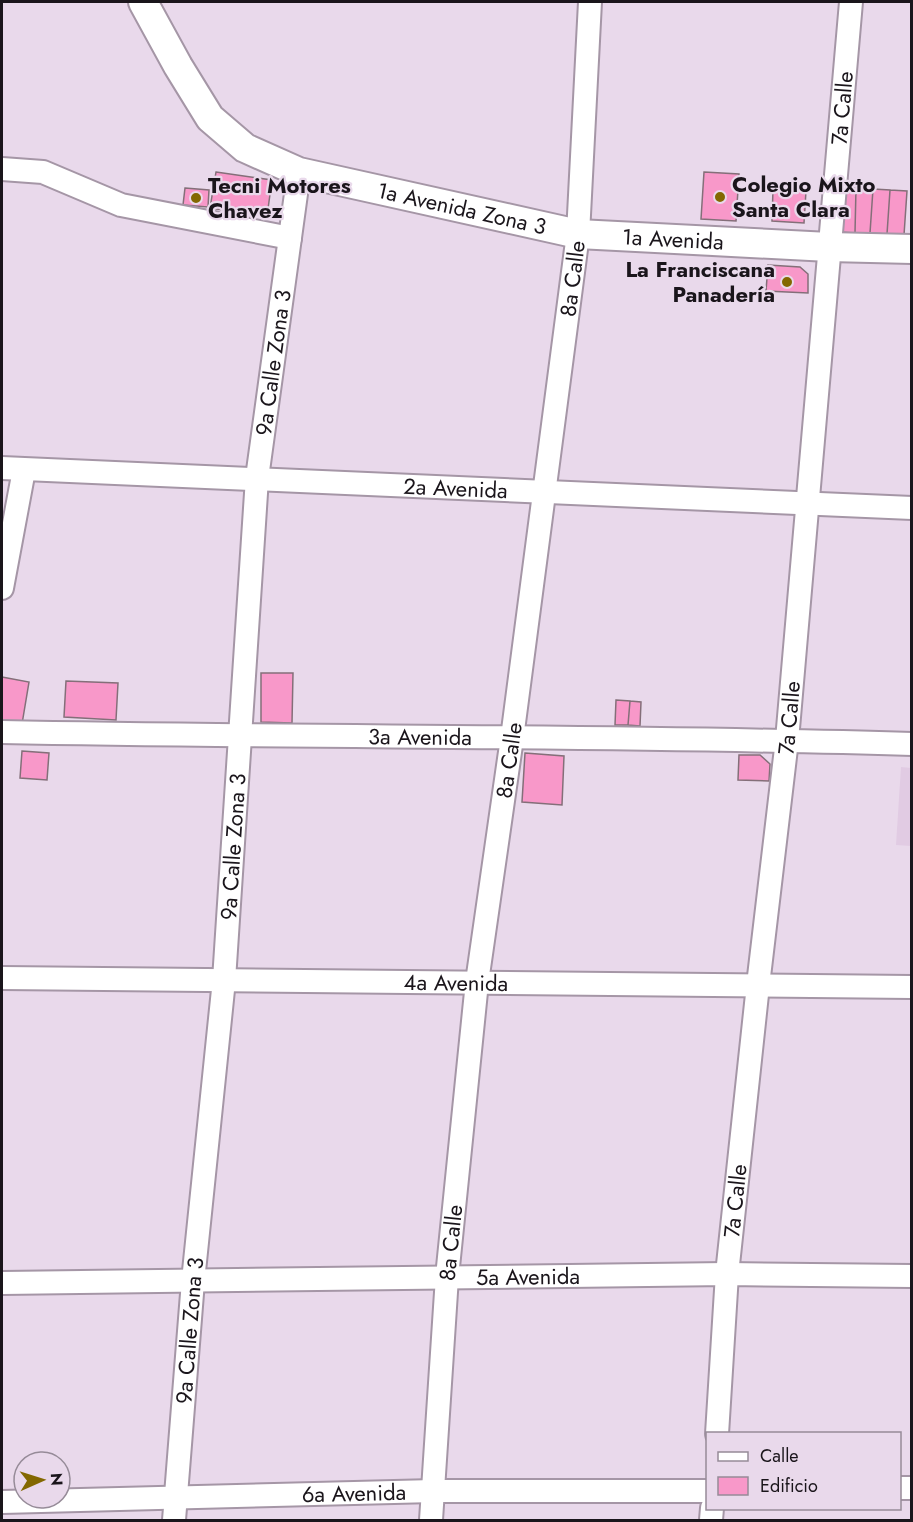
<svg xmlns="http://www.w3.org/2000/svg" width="913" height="1522" viewBox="0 0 913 1522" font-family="Jost,sans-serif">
<rect width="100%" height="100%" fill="#e9d9eb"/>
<path fill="#e1cbe3" d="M 901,767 L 911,768 L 911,846 L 896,845 Z"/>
<path fill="#f898c9" stroke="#846f79" stroke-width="1.5" d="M 216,172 L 272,180 L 267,216 L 210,208 Z
M 704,172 L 739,174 L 736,221 L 701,219 Z
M 840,187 L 856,188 L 855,233 L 839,232 Z
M 185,188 L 209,190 L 208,207 L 183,205 Z
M 856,188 L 873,189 L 870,233 L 855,233 Z
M 773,189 L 806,191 L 804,223 L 772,221 Z
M 873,189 L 890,190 L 887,234 L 870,233 Z
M 890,190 L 907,191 L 904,235 L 887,234 Z
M 768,265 L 800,267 L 808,274 L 808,293 L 766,291 Z
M 261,673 L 293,673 L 292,723 L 261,722 Z
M 2,677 L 29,682 L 22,724 L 2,721 Z
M 66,681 L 118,683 L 116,720 L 64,717 Z
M 616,700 L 630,701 L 628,725 L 615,725 Z
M 630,701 L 641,702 L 640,726 L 628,725 Z
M 22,751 L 49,753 L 47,780 L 20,778 Z
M 525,753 L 564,756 L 562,805 L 522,802 Z
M 739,755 L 760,755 L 770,764 L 769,781 L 738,780 Z"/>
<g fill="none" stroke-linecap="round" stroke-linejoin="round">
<defs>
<g id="minor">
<path d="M 2,169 L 43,172 L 121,205 L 290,238"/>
<path id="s1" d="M 2,468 L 912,508"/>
<path d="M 2,588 L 24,470"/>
<path id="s2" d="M 2,732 C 305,738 608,735 912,744"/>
<path id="s3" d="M 2,978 L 912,987"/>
<path id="s4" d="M 2,1283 L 727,1274 L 912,1276"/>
<path id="s5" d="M 717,1434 L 727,1274 L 758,985 L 787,740 L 851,2"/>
<path d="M 900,1488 L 912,1488"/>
<path id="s6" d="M 2,1502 L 434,1491 L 708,1491"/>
<path id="s7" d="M 174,1520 L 193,1281 L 224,980 L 257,478 L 299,172"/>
<path id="s8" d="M 431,1520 L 447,1277 L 477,982 L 512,738 L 578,234 L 590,2"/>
<path d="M 711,1520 L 712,1508"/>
</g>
<g id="tertiary">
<path id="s9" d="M 143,2 L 178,66 L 210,118 L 245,148 L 299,172 L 578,234 L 829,247 L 912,249"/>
</g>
</defs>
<use href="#minor" stroke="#a596a6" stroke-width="26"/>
<use href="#tertiary" stroke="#a596a6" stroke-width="32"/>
<use href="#minor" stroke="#fff" stroke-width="22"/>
<use href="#tertiary" stroke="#fff" stroke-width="28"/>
</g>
<g fill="#836801" stroke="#e9d9eb" stroke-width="2">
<circle cx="720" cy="197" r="6"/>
<circle cx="196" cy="198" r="6"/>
<circle cx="787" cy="282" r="6"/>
</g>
<g text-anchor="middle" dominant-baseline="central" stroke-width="4.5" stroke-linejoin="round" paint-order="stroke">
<g font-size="22" fill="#1a151b" stroke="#e9d9eb">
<text stroke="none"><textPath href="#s5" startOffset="1332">7a Calle</textPath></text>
<text stroke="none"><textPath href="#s9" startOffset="406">1a Avenida Zona 3</textPath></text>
<text stroke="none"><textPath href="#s9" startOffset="620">1a Avenida</textPath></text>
<text stroke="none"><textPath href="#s8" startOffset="1250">8a Calle</textPath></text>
<text stroke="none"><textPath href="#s7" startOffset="1162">9a Calle Zona 3</textPath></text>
<text stroke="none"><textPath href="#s1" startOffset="454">2a Avenida</textPath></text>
<text stroke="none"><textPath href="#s5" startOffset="720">7a Calle</textPath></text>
<text stroke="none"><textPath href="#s2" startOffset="418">3a Avenida</textPath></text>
<text stroke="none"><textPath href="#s8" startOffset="764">8a Calle</textPath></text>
<text stroke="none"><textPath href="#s7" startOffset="676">9a Calle Zona 3</textPath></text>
<text stroke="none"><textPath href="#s3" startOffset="454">4a Avenida</textPath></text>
<text stroke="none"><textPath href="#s5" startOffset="234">7a Calle</textPath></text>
<text stroke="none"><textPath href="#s8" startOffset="278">8a Calle</textPath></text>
<text stroke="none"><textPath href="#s4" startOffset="526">5a Avenida</textPath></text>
<text stroke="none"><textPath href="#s7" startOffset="190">9a Calle Zona 3</textPath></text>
<text stroke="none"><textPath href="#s6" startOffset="352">6a Avenida</textPath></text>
</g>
<g font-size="22" font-weight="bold" fill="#1a151b" stroke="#e9d9eb" text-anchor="start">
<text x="732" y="184">Colegio Mixto<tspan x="732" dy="25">Santa Clara</tspan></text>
<text x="208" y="185">Tecni Motores<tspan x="208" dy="25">Chavez</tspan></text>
<text x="775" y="269" text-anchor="end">La Franciscana<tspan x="775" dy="25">Panadería</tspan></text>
</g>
</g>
<rect width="913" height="1522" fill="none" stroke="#1a151b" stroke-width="6"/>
<rect x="706" y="1432" width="195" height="78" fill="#e9d9eb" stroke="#968b98" stroke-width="1.5"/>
<rect x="718" y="1452" width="30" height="9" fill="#ffffff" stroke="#968b98" stroke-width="1.5"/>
<text x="760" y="1462" font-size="18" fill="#1a151b">Calle</text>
<rect x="718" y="1477" width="30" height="18" fill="#f898c9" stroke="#968b98" stroke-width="1.5"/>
<text x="760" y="1492" font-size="18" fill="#1a151b">Edificio</text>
<g transform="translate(42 1480) rotate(87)"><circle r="28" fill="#e9d9eb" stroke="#968b98" stroke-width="1.5"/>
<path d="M0-4.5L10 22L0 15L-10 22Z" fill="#836801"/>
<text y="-9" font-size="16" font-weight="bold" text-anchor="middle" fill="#1a151b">N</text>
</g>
</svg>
